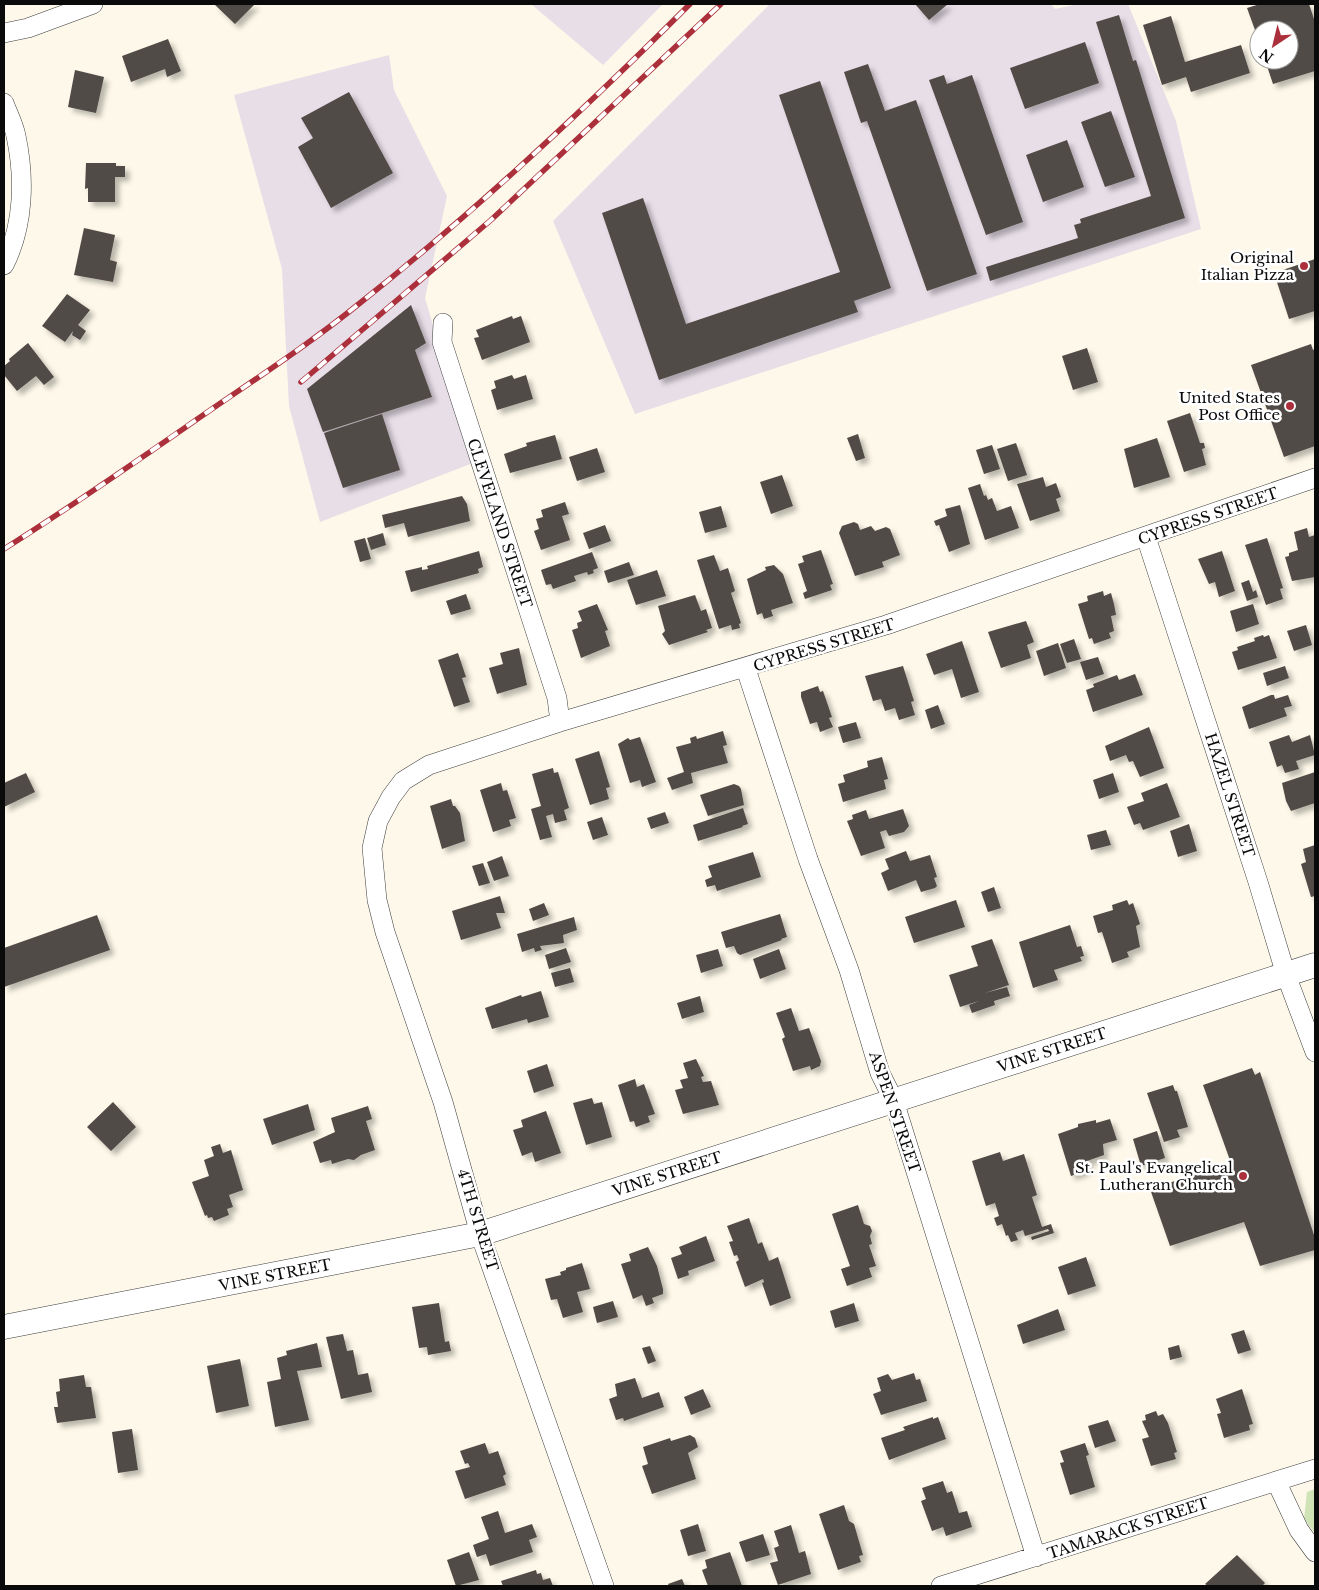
<svg xmlns="http://www.w3.org/2000/svg" width="1319" height="1590" viewBox="0 0 1319 1590" font-family="'Libre Baskerville',serif">
<defs>
<filter id="shadow"><feDropShadow dx="4.5" dy="4.5" stdDeviation="2.5" flood-color="#0004"/></filter>
</defs>
<rect width="100%" height="100%" fill="#fdf8e9"/>
<path fill="#e7dee8" d="M 531,4 L 663,4 L 603,65 Z
M 770,4 L 1051,4 L 1055,9 L 1079,4 L 1128,4 L 1176,121 L 1201,229 L 635,414 L 553,221 Z
M 389,55 L 394,90 L 447,196 L 425,298 L 473,463 L 320,522 L 289,406 L 282,269 L 234,95 Z"/>
<path fill="#cfe3b7" d="M 1315,1489 L 1315,1533 L 1304,1519 L 1307,1492 Z"/>
<path fill="#514b47" filter="url(#shadow)" d="M 214,4 L 255,4 L 235,24 Z
M 915,4 L 948,4 L 929,20 Z
M 1260,4 L 1309,4 L 1315,22 L 1315,71 L 1273,84 L 1265,60 L 1289,60 L 1289,30 L 1259,30 L 1259,41 L 1247,8 Z
M 1119,15 L 1133,61 L 1136,60 L 1185,218 L 990,281 L 986,267 L 1078,238 L 1074,225 L 1081,223 L 1080,219 L 1151,196 L 1096,22 Z
M 1171,16 L 1185,62 L 1241,45 L 1250,73 L 1191,92 L 1186,77 L 1162,85 L 1143,25 Z
M 168,39 L 181,71 L 167,77 L 165,69 L 131,82 L 122,56 Z
M 1085,42 L 1099,83 L 1025,109 L 1010,68 Z
M 868,64 L 885,111 L 916,100 L 977,274 L 927,291 L 867,121 L 861,123 L 844,72 Z
M 75,70 L 104,77 L 96,113 L 68,107 Z
M 944,75 L 947,84 L 972,75 L 1023,222 L 986,235 L 929,80 Z
M 820,81 L 891,288 L 854,301 L 858,312 L 659,380 L 602,213 L 643,198 L 686,324 L 840,272 L 779,95 Z
M 349,92 L 393,173 L 331,208 L 298,147 L 313,138 L 301,118 Z
M 1111,111 L 1135,177 L 1105,187 L 1081,122 Z
M 1067,140 L 1084,187 L 1043,202 L 1026,155 Z
M 86,163 L 116,163 L 116,166 L 125,166 L 125,177 L 115,177 L 115,202 L 88,202 L 88,188 L 85,189 Z
M 84,228 L 115,235 L 110,260 L 117,262 L 113,282 L 74,275 Z
M 1315,259 L 1315,311 L 1289,319 L 1274,273 Z
M 67,294 L 90,310 L 78,325 L 86,331 L 80,340 L 72,335 L 73,331 L 65,342 L 42,326 Z
M 411,305 L 426,343 L 415,350 L 432,397 L 323,432 L 307,389 Z
M 512,316 L 513,319 L 521,316 L 530,342 L 482,360 L 474,338 L 479,337 L 476,330 Z
M 28,343 L 54,377 L 44,385 L 36,376 L 17,391 L 4,375 L 4,366 L 10,361 L 9,359 Z
M 1311,344 L 1313,350 L 1315,349 L 1315,446 L 1284,457 L 1251,365 Z
M 1087,348 L 1098,382 L 1073,390 L 1062,356 Z
M 512,375 L 514,379 L 526,375 L 533,399 L 497,410 L 491,390 L 496,388 L 494,381 Z
M 1190,413 L 1200,443 L 1204,443 L 1205,448 L 1202,449 L 1206,465 L 1184,472 L 1167,421 Z
M 382,414 L 400,470 L 343,488 L 324,433 Z
M 858,434 L 865,458 L 856,461 L 847,438 Z
M 555,435 L 562,459 L 510,473 L 504,454 L 527,446 L 526,443 Z
M 1157,438 L 1170,477 L 1134,488 L 1124,449 Z
M 1016,443 L 1027,475 L 1008,481 L 997,449 Z
M 992,445 L 1000,469 L 984,474 L 976,450 Z
M 597,448 L 605,472 L 577,481 L 569,457 Z
M 782,475 L 793,506 L 771,514 L 760,482 Z
M 1043,477 L 1046,487 L 1056,483 L 1061,497 L 1056,499 L 1060,511 L 1030,521 L 1017,484 Z
M 980,484 L 984,496 L 986,495 L 988,500 L 992,498 L 997,511 L 1011,506 L 1019,528 L 985,540 L 968,488 Z
M 462,496 L 467,504 L 470,521 L 408,537 L 404,523 L 385,528 L 382,515 Z
M 565,502 L 569,514 L 562,516 L 570,540 L 541,550 L 534,531 L 539,529 L 536,519 L 543,517 L 541,510 Z
M 960,505 L 970,544 L 949,552 L 939,525 L 936,526 L 934,521 L 947,516 L 945,509 Z
M 721,506 L 727,527 L 705,533 L 699,512 Z
M 854,522 L 858,524 L 860,530 L 871,526 L 875,531 L 886,527 L 890,529 L 900,555 L 882,562 L 884,567 L 855,576 L 839,533 L 842,526 Z
M 605,525 L 611,541 L 589,549 L 583,533 Z
M 1307,528 L 1309,537 L 1315,535 L 1315,577 L 1292,581 L 1285,557 L 1289,556 L 1289,553 L 1298,550 L 1294,532 Z
M 383,533 L 386,545 L 371,550 L 367,538 Z
M 365,538 L 371,559 L 360,562 L 354,541 Z
M 1267,538 L 1283,588 L 1280,589 L 1283,599 L 1266,605 L 1245,545 Z
M 821,550 L 833,584 L 830,585 L 832,590 L 805,599 L 803,593 L 807,591 L 798,564 L 804,562 L 802,556 Z
M 479,551 L 483,567 L 478,569 L 479,573 L 411,592 L 405,571 L 422,567 L 422,570 L 428,569 L 427,566 Z
M 1222,551 L 1235,591 L 1219,597 L 1215,582 L 1209,584 L 1198,559 Z
M 592,552 L 598,568 L 593,570 L 594,573 L 588,575 L 587,572 L 574,576 L 576,581 L 553,589 L 551,584 L 546,585 L 541,570 Z
M 714,555 L 720,571 L 728,568 L 735,591 L 731,593 L 741,623 L 739,624 L 740,628 L 732,630 L 731,625 L 719,629 L 697,560 Z
M 629,562 L 634,575 L 608,583 L 604,571 Z
M 774,565 L 783,574 L 793,603 L 771,610 L 773,616 L 764,619 L 762,613 L 757,615 L 747,579 L 766,570 L 765,567 Z
M 657,570 L 666,596 L 636,605 L 627,580 Z
M 1249,580 L 1253,592 L 1256,590 L 1258,597 L 1247,601 L 1241,583 Z
M 1103,591 L 1104,596 L 1111,593 L 1114,604 L 1116,615 L 1111,616 L 1114,631 L 1109,633 L 1111,638 L 1094,644 L 1092,638 L 1089,639 L 1078,604 L 1088,601 L 1087,596 Z
M 466,594 L 471,609 L 451,615 L 446,601 Z
M 695,595 L 701,611 L 706,609 L 712,628 L 706,630 L 708,632 L 669,645 L 662,634 L 665,631 L 658,606 Z
M 597,604 L 608,630 L 605,631 L 610,646 L 581,658 L 572,630 L 578,628 L 577,623 L 582,621 L 578,611 Z
M 1253,604 L 1259,624 L 1236,632 L 1230,611 Z
M 1026,621 L 1034,642 L 1027,645 L 1031,658 L 1001,668 L 988,632 Z
M 1306,625 L 1312,645 L 1294,651 L 1287,631 Z
M 1263,635 L 1264,637 L 1269,635 L 1277,658 L 1238,670 L 1232,652 L 1238,650 L 1237,647 L 1255,641 L 1254,638 Z
M 1074,639 L 1081,659 L 1067,663 L 1060,644 Z
M 962,641 L 979,692 L 961,698 L 952,669 L 934,675 L 926,654 Z
M 1058,643 L 1066,668 L 1044,676 L 1036,651 Z
M 519,648 L 527,685 L 497,694 L 489,668 L 503,664 L 500,653 Z
M 458,653 L 466,677 L 462,678 L 470,702 L 454,707 L 438,660 Z
M 1098,657 L 1104,674 L 1086,680 L 1080,662 Z
M 903,666 L 914,701 L 911,702 L 915,715 L 899,720 L 895,708 L 885,711 L 881,699 L 873,701 L 865,676 Z
M 1285,666 L 1289,678 L 1267,686 L 1263,673 Z
M 1135,674 L 1143,695 L 1093,712 L 1086,690 L 1094,687 L 1093,684 L 1117,675 L 1119,680 Z
M 818,686 L 820,692 L 823,691 L 832,717 L 829,718 L 833,727 L 820,732 L 817,722 L 810,724 L 801,697 L 801,692 Z
M 1271,695 L 1274,695 L 1275,699 L 1288,695 L 1292,706 L 1284,708 L 1287,716 L 1249,729 L 1242,707 Z
M 938,705 L 945,724 L 931,729 L 925,710 Z
M 856,722 L 861,738 L 843,743 L 838,727 Z
M 1149,727 L 1164,768 L 1140,777 L 1133,761 L 1129,762 L 1126,755 L 1110,761 L 1105,746 Z
M 723,731 L 727,745 L 723,746 L 728,763 L 691,773 L 693,783 L 672,790 L 667,778 L 684,772 L 676,747 L 691,743 L 690,738 L 696,736 L 697,739 Z
M 1289,735 L 1292,742 L 1310,735 L 1315,755 L 1296,761 L 1299,769 L 1285,773 L 1282,765 L 1277,767 L 1269,742 Z
M 640,737 L 656,782 L 642,787 L 640,780 L 630,783 L 618,744 L 628,738 L 630,740 Z
M 599,751 L 610,787 L 606,788 L 609,799 L 590,805 L 575,759 Z
M 882,757 L 888,779 L 884,780 L 886,789 L 843,802 L 838,784 L 845,782 L 843,775 L 868,767 L 867,761 Z
M 553,768 L 554,773 L 558,772 L 569,808 L 564,810 L 567,820 L 555,823 L 553,814 L 546,816 L 552,837 L 540,840 L 531,809 L 541,806 L 532,774 Z
M 1315,772 L 1315,803 L 1291,811 L 1286,801 L 1282,783 Z
M 26,773 L 35,792 L 4,807 L 4,783 Z
M 1113,773 L 1119,792 L 1099,799 L 1093,780 Z
M 501,783 L 503,791 L 507,790 L 516,818 L 509,820 L 511,826 L 493,832 L 480,790 Z
M 1167,783 L 1180,817 L 1143,830 L 1140,823 L 1134,825 L 1127,807 L 1144,801 L 1141,793 Z
M 734,784 L 739,786 L 741,789 L 744,805 L 708,816 L 700,795 Z
M 451,799 L 453,806 L 455,806 L 460,813 L 465,841 L 442,849 L 430,806 Z
M 743,808 L 748,824 L 742,826 L 743,827 L 698,841 L 693,825 Z
M 903,809 L 909,826 L 904,832 L 889,836 L 886,830 L 880,832 L 885,848 L 861,856 L 847,821 L 853,819 L 852,815 L 866,810 L 869,819 Z
M 665,812 L 669,823 L 651,829 L 647,818 Z
M 602,817 L 608,835 L 593,840 L 587,822 Z
M 1189,824 L 1197,851 L 1178,857 L 1170,831 Z
M 1106,830 L 1111,845 L 1091,850 L 1087,835 Z
M 1315,845 L 1315,896 L 1311,897 L 1301,864 L 1306,862 L 1303,849 Z
M 906,851 L 910,861 L 930,855 L 937,877 L 934,878 L 937,886 L 935,888 L 921,892 L 916,880 L 888,891 L 881,873 L 889,869 L 885,859 Z
M 753,852 L 761,877 L 717,891 L 715,885 L 707,887 L 705,880 L 712,877 L 708,866 Z
M 502,856 L 509,876 L 494,881 L 487,862 Z
M 483,863 L 490,883 L 479,886 L 472,866 Z
M 994,887 L 1001,908 L 988,912 L 981,892 Z
M 500,896 L 505,913 L 496,913 L 501,928 L 461,940 L 452,911 Z
M 956,900 L 965,927 L 914,943 L 905,917 Z
M 1127,900 L 1129,905 L 1133,903 L 1140,924 L 1136,926 L 1140,947 L 1127,952 L 1129,957 L 1112,963 L 1102,932 L 1098,933 L 1093,916 L 1113,910 L 1112,905 Z
M 544,903 L 549,915 L 533,921 L 529,909 Z
M 780,914 L 787,937 L 781,939 L 782,940 L 740,955 L 737,953 L 734,946 L 726,948 L 721,932 Z
M 97,915 L 110,950 L 4,987 L 4,948 Z
M 574,917 L 577,930 L 563,935 L 564,943 L 540,946 L 542,950 L 535,952 L 534,948 L 522,952 L 517,934 Z
M 1070,925 L 1077,947 L 1081,946 L 1084,956 L 1080,957 L 1082,961 L 1054,970 L 1058,980 L 1033,988 L 1019,942 Z
M 992,939 L 1009,985 L 985,993 L 1007,987 L 1010,996 L 994,1001 L 995,1005 L 972,1013 L 969,1005 L 979,1001 L 960,1007 L 949,975 L 978,966 L 971,946 Z
M 566,948 L 571,962 L 549,969 L 545,955 Z
M 718,949 L 723,966 L 701,973 L 696,955 Z
M 779,949 L 786,969 L 760,979 L 753,959 Z
M 570,968 L 574,982 L 555,987 L 551,973 Z
M 541,991 L 549,1017 L 528,1023 L 527,1019 L 492,1029 L 485,1008 L 521,995 L 522,997 Z
M 700,996 L 704,1012 L 682,1019 L 677,1003 Z
M 791,1008 L 799,1031 L 809,1028 L 821,1061 L 820,1066 L 811,1070 L 810,1066 L 793,1071 L 782,1039 L 785,1037 L 776,1013 Z
M 696,1059 L 704,1076 L 701,1077 L 703,1082 L 711,1081 L 719,1105 L 683,1114 L 675,1090 L 683,1088 L 680,1080 L 688,1078 L 683,1063 Z
M 547,1064 L 554,1086 L 534,1093 L 527,1071 Z
M 1252,1068 L 1255,1075 L 1260,1072 L 1315,1238 L 1315,1250 L 1260,1266 L 1244,1222 L 1170,1246 L 1150,1189 L 1231,1163 L 1203,1085 Z
M 635,1079 L 637,1087 L 644,1084 L 655,1114 L 648,1116 L 650,1122 L 636,1127 L 634,1121 L 630,1122 L 618,1085 Z
M 1173,1085 L 1175,1091 L 1177,1091 L 1188,1127 L 1177,1130 L 1180,1137 L 1164,1142 L 1147,1093 Z
M 592,1098 L 594,1104 L 602,1102 L 612,1137 L 586,1145 L 573,1103 Z
M 113,1102 L 136,1127 L 111,1151 L 87,1127 Z
M 308,1104 L 315,1130 L 272,1145 L 263,1119 Z
M 368,1106 L 372,1119 L 366,1121 L 375,1150 L 361,1155 L 354,1160 L 348,1159 L 332,1164 L 331,1160 L 320,1163 L 313,1142 L 335,1132 L 331,1118 Z
M 546,1111 L 561,1153 L 535,1162 L 532,1152 L 522,1156 L 513,1130 L 523,1127 L 521,1120 Z
M 1110,1119 L 1117,1140 L 1103,1144 L 1104,1155 L 1087,1161 L 1088,1167 L 1082,1172 L 1071,1176 L 1058,1134 L 1078,1127 L 1078,1124 L 1096,1120 L 1096,1123 Z
M 1157,1131 L 1165,1158 L 1141,1166 L 1133,1139 Z
M 220,1144 L 223,1153 L 231,1150 L 243,1190 L 229,1195 L 233,1207 L 227,1209 L 229,1215 L 214,1221 L 212,1217 L 208,1218 L 207,1215 L 205,1216 L 192,1182 L 209,1176 L 204,1160 L 214,1156 L 211,1147 Z
M 1000,1152 L 1003,1161 L 1024,1154 L 1037,1195 L 1032,1197 L 1042,1227 L 1051,1224 L 1054,1233 L 1032,1240 L 1031,1237 L 1049,1231 L 1048,1229 L 1025,1236 L 1023,1230 L 1015,1233 L 1018,1240 L 1011,1242 L 1008,1235 L 1006,1236 L 1002,1224 L 997,1226 L 994,1218 L 999,1216 L 995,1203 L 986,1206 L 972,1161 Z
M 858,1205 L 864,1224 L 870,1226 L 872,1231 L 870,1236 L 872,1244 L 869,1245 L 876,1266 L 869,1268 L 872,1277 L 847,1286 L 841,1269 L 850,1266 L 832,1214 Z
M 749,1218 L 758,1244 L 762,1242 L 769,1261 L 778,1257 L 791,1298 L 770,1306 L 762,1283 L 764,1282 L 763,1279 L 745,1287 L 736,1262 L 739,1260 L 737,1255 L 734,1256 L 729,1242 L 733,1241 L 727,1226 Z
M 706,1236 L 715,1261 L 688,1271 L 689,1275 L 678,1279 L 671,1258 L 682,1254 L 679,1247 Z
M 648,1247 L 657,1266 L 663,1289 L 663,1294 L 652,1298 L 654,1303 L 646,1306 L 642,1295 L 633,1299 L 621,1264 L 631,1261 L 629,1254 Z
M 1086,1257 L 1096,1286 L 1068,1295 L 1058,1267 Z
M 582,1263 L 590,1289 L 577,1292 L 583,1312 L 563,1318 L 557,1299 L 551,1300 L 545,1279 L 561,1275 L 560,1272 L 566,1270 L 566,1268 Z
M 613,1301 L 618,1317 L 597,1323 L 593,1307 Z
M 439,1303 L 445,1342 L 449,1341 L 451,1351 L 428,1355 L 427,1347 L 419,1348 L 412,1307 Z
M 854,1303 L 859,1321 L 835,1328 L 830,1311 Z
M 1058,1309 L 1065,1330 L 1023,1344 L 1017,1325 Z
M 1244,1330 L 1251,1350 L 1238,1354 L 1231,1334 Z
M 343,1334 L 347,1351 L 353,1350 L 358,1375 L 368,1373 L 372,1392 L 341,1399 L 326,1337 Z
M 317,1343 L 322,1367 L 297,1371 L 309,1420 L 275,1427 L 267,1382 L 281,1379 L 277,1358 L 287,1355 L 286,1351 Z
M 1179,1345 L 1182,1357 L 1170,1360 L 1168,1348 Z
M 650,1346 L 656,1361 L 648,1364 L 642,1348 Z
M 240,1359 L 249,1406 L 216,1413 L 207,1366 Z
M 914,1373 L 916,1380 L 920,1379 L 927,1401 L 881,1415 L 873,1394 L 881,1391 L 877,1378 L 888,1374 L 892,1380 Z
M 84,1375 L 86,1387 L 91,1387 L 96,1418 L 57,1423 L 54,1407 L 58,1407 L 56,1392 L 60,1391 L 59,1379 Z
M 635,1378 L 642,1398 L 659,1392 L 664,1407 L 624,1421 L 623,1418 L 616,1420 L 609,1399 L 617,1396 L 615,1384 Z
M 703,1389 L 711,1407 L 691,1415 L 684,1397 Z
M 1242,1389 L 1253,1424 L 1249,1425 L 1250,1430 L 1224,1438 L 1217,1414 L 1221,1413 L 1216,1399 Z
M 1156,1411 L 1158,1416 L 1163,1414 L 1168,1423 L 1177,1452 L 1174,1453 L 1176,1459 L 1151,1466 L 1142,1439 L 1149,1437 L 1142,1421 L 1146,1420 L 1145,1415 Z
M 933,1417 L 933,1419 L 938,1417 L 946,1439 L 889,1460 L 881,1438 L 905,1430 L 903,1427 Z
M 1108,1420 L 1116,1441 L 1095,1448 L 1088,1426 Z
M 132,1429 L 138,1470 L 118,1473 L 112,1432 Z
M 690,1435 L 695,1438 L 698,1447 L 688,1453 L 696,1479 L 652,1494 L 642,1466 L 648,1464 L 643,1447 L 670,1438 L 671,1441 Z
M 485,1443 L 489,1454 L 498,1451 L 506,1474 L 503,1476 L 506,1485 L 465,1499 L 455,1471 L 470,1467 L 468,1463 L 465,1464 L 460,1451 Z
M 1085,1443 L 1089,1455 L 1086,1456 L 1095,1487 L 1070,1495 L 1060,1463 L 1064,1462 L 1060,1451 Z
M 943,1481 L 947,1493 L 952,1491 L 959,1513 L 967,1511 L 972,1527 L 946,1536 L 943,1527 L 932,1531 L 921,1501 L 926,1499 L 922,1488 Z
M 844,1505 L 849,1521 L 854,1524 L 863,1555 L 859,1556 L 861,1562 L 838,1570 L 819,1514 Z
M 498,1511 L 505,1533 L 532,1524 L 537,1537 L 529,1540 L 533,1552 L 490,1566 L 486,1554 L 477,1557 L 473,1545 L 489,1539 L 481,1517 Z
M 698,1524 L 706,1551 L 688,1556 L 680,1530 Z
M 791,1525 L 799,1553 L 805,1551 L 811,1574 L 778,1585 L 770,1563 L 778,1561 L 774,1548 L 779,1546 L 774,1531 Z
M 763,1534 L 770,1555 L 746,1562 L 739,1542 Z
M 469,1552 L 479,1580 L 456,1586 L 447,1560 Z
M 730,1552 L 742,1586 L 708,1586 L 702,1570 L 707,1568 L 705,1560 Z
M 1237,1555 L 1265,1583 L 1262,1586 L 1208,1586 L 1205,1584 Z
M 536,1570 L 537,1574 L 541,1573 L 543,1580 L 550,1578 L 553,1586 L 503,1586 L 501,1581 Z
M 682,1579 L 685,1586 L 669,1586 L 668,1584 Z"/>
<g fill="none" stroke-linecap="round" stroke-linejoin="round">
<defs>
<path id="minor" d="M 4,33 L 28,28 L 93,4
M 4,103 C 8,114 14,125 16,136 C 25,178 24,226 4,265
M 443,323 L 442,342 L 557,698 L 560,722
M 1146,537 L 1258,882 L 1286,975 L 1315,1052
M 746,669 L 808,859 L 849,970 L 880,1073 L 894,1101 L 1036,1557
M 1276,1481 L 1299,1530 L 1315,1552
M 604,1586 L 480,1234 L 443,1102 L 385,932 L 377,900 L 372,848 L 378,821 L 391,797 L 403,781 L 429,765 L 560,722 L 886,625 L 1315,478
M 941,1586 L 1315,1469"/>
<path id="tertiary" d="M 4,1327 L 480,1234 L 1315,965"/>
</defs>
<use href="#minor" stroke="#3d3d3d" stroke-width="20"/>
<use href="#tertiary" stroke="#3d3d3d" stroke-width="25"/>
<use href="#minor" stroke="#fff" stroke-width="19"/>
<use href="#tertiary" stroke="#fff" stroke-width="24"/>
<defs>
<path id="rail" d="M 301,382 L 491,220 L 721,4
M 4,549 C 74,505 141,458 209,411 C 260,376 312,342 360,303 C 476,211 585,109 690,4"/>
</defs>
<use href="#rail" stroke="#ac303b" stroke-width="5.5"/>
<use href="#rail" stroke="#fff" stroke-width="4" stroke-dasharray="11" stroke-linecap="butt"/>
</g>
<g fill="#ac303b" stroke="#fff" stroke-width="2">
<circle cx="1304" cy="266" r="5"/>
<circle cx="1290" cy="406" r="5"/>
<circle cx="1243" cy="1176" r="5"/>
</g>
<g text-anchor="middle" dominant-baseline="central" stroke-width="5" stroke-linejoin="round" paint-order="stroke">
<g font-size="15" fill="#0a0a0a" stroke="#fff" text-anchor="end">
<text x="1294" y="257">Original<tspan x="1294" dy="17">Italian Pizza</tspan></text>
<text x="1280" y="397">United States<tspan x="1280" dy="17">Post Office</tspan></text>
<text x="1233" y="1167">St. Paul's Evangelical<tspan x="1233" dy="17">Lutheran Church</tspan></text>
</g>
<g font-size="15" fill="#0a0a0a" stroke="#fff">
<text transform="translate(1208 516) rotate(-19)">CYPRESS STREET</text>
<text transform="translate(500 523) rotate(72)">CLEVELAND STREET</text>
<text transform="translate(824 645) rotate(-17)">CYPRESS STREET</text>
<text transform="translate(1230 795) rotate(72)">HAZEL STREET</text>
<text transform="translate(1052 1050) rotate(-18)">VINE STREET</text>
<text transform="translate(895 1112) rotate(71)">ASPEN STREET</text>
<text transform="translate(667 1174) rotate(-18)">VINE STREET</text>
<text transform="translate(478 1220) rotate(73)">4TH STREET</text>
<text transform="translate(275 1275) rotate(-11)">VINE STREET</text>
<text transform="translate(1128 1528) rotate(-18)">TAMARACK STREET</text>
</g>
</g>
<rect width="1319" height="1590" fill="none" stroke="#0a0a0a" stroke-width="10"/>
<g transform="translate(1274 45) rotate(215)"><circle r="24" fill="#ffffff" stroke="#9d9d9d"/>
<path d="M0-4L9 19L0 12L-9 19Z" fill="#ac303b"/>
<text y="-8" font-size="14" font-weight="bold" text-anchor="middle" fill="#0a0a0a">N</text>
</g>
</svg>
